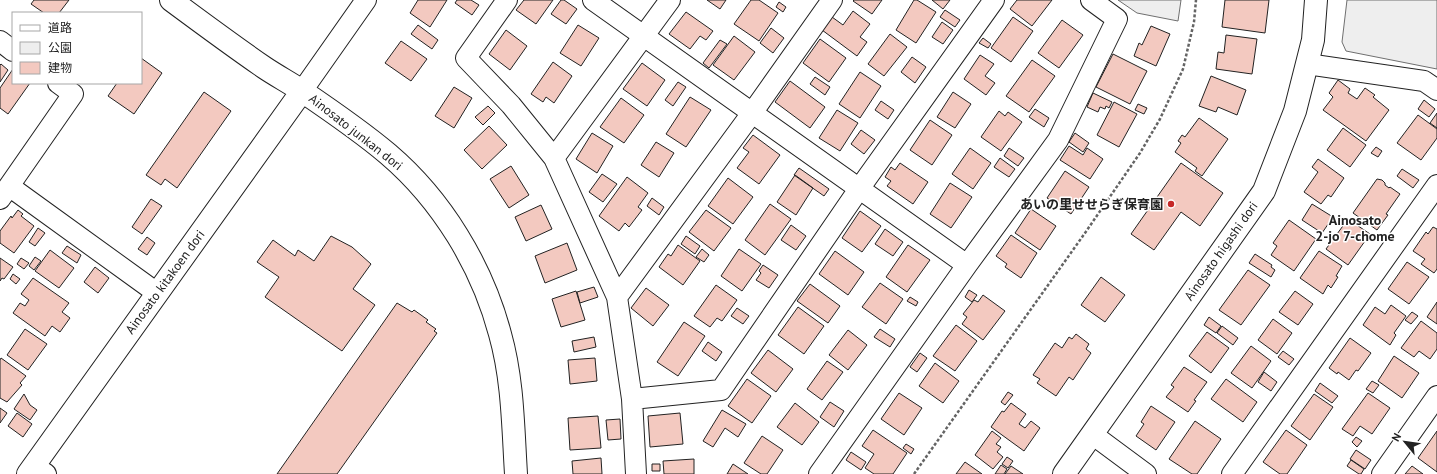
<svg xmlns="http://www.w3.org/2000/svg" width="1437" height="474" viewBox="0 0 1437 474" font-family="'PT Sans','Noto Sans JP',sans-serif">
<rect width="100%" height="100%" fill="#fff"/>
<path fill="#eee" stroke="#6f6f6f" d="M 1118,0 L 1181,0 L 1178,21 L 1137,13 Z
M 1347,0 L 1437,0 L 1437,69 L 1346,51 L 1342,42 Z"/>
<path fill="#f3c9c0" stroke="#222" d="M 34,0 L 69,0 L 59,13 L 44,13 L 31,4 Z
M 418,0 L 447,0 L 430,27 L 410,13 Z
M 457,0 L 471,0 L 479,5 L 472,15 L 455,3 Z
M 524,0 L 553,0 L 536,24 L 516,10 Z
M 561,0 L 564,0 L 577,9 L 566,24 L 551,14 Z
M 707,0 L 726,0 L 720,9 Z
M 751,0 L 759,0 L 778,13 L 759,41 L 734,24 Z
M 854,0 L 882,0 L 872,14 L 853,1 Z
M 914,0 L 917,0 L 936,12 L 916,43 L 896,30 Z
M 932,0 L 950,0 L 943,9 Z
M 1017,0 L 1052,0 L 1032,26 L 1010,9 Z
M 1225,0 L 1269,0 L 1265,33 L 1222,27 Z
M 779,2 L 786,7 L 783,12 L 776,7 Z
M 945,10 L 960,20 L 955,27 L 940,17 Z
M 853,11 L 870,24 L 860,37 L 867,42 L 857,56 L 822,30 L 832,17 L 843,25 Z
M 686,12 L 713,31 L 706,40 L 700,36 L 690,49 L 669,34 Z
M 1013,17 L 1033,31 L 1011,62 L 991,48 Z
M 1062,20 L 1083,35 L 1059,68 L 1038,53 Z
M 942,22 L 953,30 L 943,44 L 932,37 Z
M 418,25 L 438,40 L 432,49 L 411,34 Z
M 578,25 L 599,38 L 581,66 L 560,53 Z
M 1151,26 L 1170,34 L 1156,66 L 1134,56 L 1139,43 L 1142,45 Z
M 771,28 L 784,38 L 773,53 L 760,43 Z
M 506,30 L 527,46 L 510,70 L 489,54 Z
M 890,34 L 907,47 L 884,76 L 868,64 Z
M 1226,35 L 1257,39 L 1252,74 L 1216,69 L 1218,52 L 1224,53 Z
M 734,36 L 755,52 L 734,80 L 713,65 Z
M 983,38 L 991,44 L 988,48 L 979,43 Z
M 820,39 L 846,58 L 829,82 L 803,63 Z
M 720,40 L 727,44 L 709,68 L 703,63 Z
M 401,41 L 427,59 L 411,81 L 385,63 Z
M 1113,54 L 1147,71 L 1130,104 L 1096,87 Z
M 980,55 L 994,64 L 985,76 L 995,83 L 986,95 L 964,79 Z
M 912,57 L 926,67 L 915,83 L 901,72 Z
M 141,58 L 162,73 L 134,114 L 108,96 L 117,83 L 141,83 Z
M 1032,60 L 1055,76 L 1029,112 L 1006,96 Z
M 553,62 L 572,76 L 554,103 L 546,97 L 543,102 L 531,94 Z
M 642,63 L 665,80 L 647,106 L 623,89 Z
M 1,64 L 8,70 L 0,82 L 0,65 Z
M 13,69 L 13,83 L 30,83 L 8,114 L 0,108 L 0,88 Z
M 860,72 L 881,86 L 860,118 L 839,104 Z
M 1211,76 L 1246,90 L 1237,115 L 1218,107 L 1216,112 L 1199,106 Z
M 815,77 L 830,87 L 825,95 L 810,84 Z
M 1338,80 L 1350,89 L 1348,93 L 1357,99 L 1365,88 L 1375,95 L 1373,97 L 1389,110 L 1366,141 L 1323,110 L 1333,97 L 1329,93 Z
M 790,81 L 825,107 L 810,128 L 775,102 Z
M 678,82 L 686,87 L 673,106 L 665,100 Z
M 454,87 L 472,98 L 454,128 L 435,116 Z
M 204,92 L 231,111 L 177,188 L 165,179 L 161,185 L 146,175 Z
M 953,92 L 971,104 L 955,128 L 937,117 Z
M 1093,93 L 1112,102 L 1109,108 L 1106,106 L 1105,109 L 1100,107 L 1098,112 L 1087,107 Z
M 690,97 L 711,110 L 686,147 L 666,134 Z
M 621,98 L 644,115 L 624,143 L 600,127 Z
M 1424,100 L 1435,109 L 1429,117 L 1418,109 Z
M 881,101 L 894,110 L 888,119 L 875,110 Z
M 1114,102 L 1137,114 L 1119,147 L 1097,135 Z
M 1138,104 L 1147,108 L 1144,114 L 1135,110 Z
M 488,106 L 495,113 L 483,125 L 475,117 Z
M 1035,109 L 1049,118 L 1044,127 L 1029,117 Z
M 837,110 L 858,123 L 840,151 L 819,138 Z
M 999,111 L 1005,116 L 1008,112 L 1022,122 L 1001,151 L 981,137 Z
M 1437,113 L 1437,128 L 1430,123 Z
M 1418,115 L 1437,129 L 1437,138 L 1421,160 L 1397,143 Z
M 1199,118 L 1228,139 L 1202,176 L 1195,171 L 1197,168 L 1175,152 L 1181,143 L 1178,141 L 1182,135 L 1185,137 Z
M 930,120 L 952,135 L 932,165 L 910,150 Z
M 489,126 L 507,145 L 482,169 L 464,150 Z
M 1343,128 L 1366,145 L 1350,167 L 1327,150 Z
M 861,130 L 875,140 L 864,154 L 851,144 Z
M 592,133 L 613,146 L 597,173 L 576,159 Z
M 1075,133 L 1089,143 L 1083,152 L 1069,142 Z
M 753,135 L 780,155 L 759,184 L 737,168 L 749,152 L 743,148 Z
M 656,142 L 674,153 L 659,177 L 641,165 Z
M 1069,146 L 1083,155 L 1087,148 L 1103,159 L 1090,179 L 1060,160 Z
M 1376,147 L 1382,151 L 1378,157 L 1371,153 Z
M 970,148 L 991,163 L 973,189 L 952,174 Z
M 1009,148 L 1024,158 L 1018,166 L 1004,156 Z
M 1000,158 L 1015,169 L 1009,177 L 994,167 Z
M 1318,159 L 1344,178 L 1331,197 L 1328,195 L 1321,204 L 1304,192 L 1318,172 L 1312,167 Z
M 900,163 L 928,182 L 913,204 L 887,186 L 891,181 L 885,177 L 891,167 L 895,170 Z
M 1181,163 L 1223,193 L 1200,226 L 1181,212 L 1154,250 L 1131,234 Z
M 511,166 L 529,195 L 509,208 L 490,179 Z
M 799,168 L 829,189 L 824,196 L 794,175 Z
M 1402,169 L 1419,180 L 1413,188 L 1397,176 Z
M 1065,171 L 1089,187 L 1071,214 L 1047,198 Z
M 602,174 L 617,184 L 603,202 L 589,192 Z
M 795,175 L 813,188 L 796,215 L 777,202 Z
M 627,177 L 648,193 L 638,207 L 642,210 L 629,227 L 625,223 L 619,231 L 599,216 Z
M 728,178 L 753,197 L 733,224 L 708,206 Z
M 1377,179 L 1382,180 L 1385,183 L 1385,185 L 1389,188 L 1390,187 L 1400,194 L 1386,214 L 1388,215 L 1377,230 L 1353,213 Z
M 950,183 L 972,197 L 951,228 L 930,214 Z
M 652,198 L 664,207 L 659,215 L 647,206 Z
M 151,199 L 162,206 L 142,234 L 132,227 Z
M 770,204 L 791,219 L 765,255 L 745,240 Z
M 1312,204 L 1333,217 L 1322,233 L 1302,220 Z
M 541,205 L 552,229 L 526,241 L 515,217 Z
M 1031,209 L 1056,226 L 1040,250 L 1015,233 Z
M 18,210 L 23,214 L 21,216 L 34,226 L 14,253 L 0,243 L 0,231 L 11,216 L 12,218 Z
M 706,210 L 731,228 L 714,251 L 689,232 Z
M 860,211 L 881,226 L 862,252 L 842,238 Z
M 1348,219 L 1370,234 L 1348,265 L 1326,249 Z
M 1289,220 L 1316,239 L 1294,271 L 1271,255 L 1277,246 L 1273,243 Z
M 791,225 L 806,236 L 796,250 L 781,240 Z
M 1433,227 L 1437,229 L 1437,269 L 1434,273 L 1421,264 L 1425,259 L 1413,251 L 1426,232 L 1428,234 Z
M 38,228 L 45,233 L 35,246 L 29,242 Z
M 885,229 L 903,242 L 893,256 L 875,244 Z
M 1011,235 L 1037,253 L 1021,278 L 1005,267 L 1007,264 L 996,256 Z
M 331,236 L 352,247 L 371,264 L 353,289 L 375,305 L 342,351 L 265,297 L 279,277 L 257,262 L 273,240 L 295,256 L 298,250 L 314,261 Z
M 686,236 L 700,246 L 695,254 L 681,244 Z
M 147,237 L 155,243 L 147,255 L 138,249 Z
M 567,243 L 577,270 L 545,283 L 535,256 Z
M 678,245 L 700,261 L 683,285 L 659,267 L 668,254 L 671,256 Z
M 908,245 L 930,260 L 907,292 L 886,277 Z
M 67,246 L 81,255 L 77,263 L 62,253 Z
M 702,249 L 709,255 L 704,262 L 696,257 Z
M 739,249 L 761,264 L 742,291 L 721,276 Z
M 50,250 L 74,268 L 59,288 L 35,271 Z
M 835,251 L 864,272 L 848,295 L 819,274 Z
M 1319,251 L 1342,266 L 1336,276 L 1338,277 L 1331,288 L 1328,285 L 1323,294 L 1300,278 Z
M 1255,254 L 1272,265 L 1271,267 L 1275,270 L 1271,277 L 1249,263 Z
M 35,257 L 41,261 L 34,270 L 29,266 Z
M 0,258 L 13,267 L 4,279 L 2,278 L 0,281 Z
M 21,258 L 29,263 L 24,269 L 17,264 Z
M 1407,262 L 1429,277 L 1409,304 L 1388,289 Z
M 763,265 L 778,275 L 769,288 L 756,280 L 761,273 L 759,271 Z
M 95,267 L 109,278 L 98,293 L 84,282 Z
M 1248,270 L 1270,285 L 1241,325 L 1219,310 Z
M 13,274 L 20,279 L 16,284 L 10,279 Z
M 1101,277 L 1125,295 L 1105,322 L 1081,305 Z
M 33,278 L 69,303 L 62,312 L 70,318 L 60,332 L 52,326 L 45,336 L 13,313 L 20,303 L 25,306 L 29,300 L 21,294 Z
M 880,283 L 903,299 L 886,324 L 862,307 Z
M 810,284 L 840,306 L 828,323 L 797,301 Z
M 716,285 L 737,300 L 722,321 L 717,318 L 710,327 L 694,316 Z
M 594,287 L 598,297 L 580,303 L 577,292 Z
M 646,288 L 669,305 L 653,326 L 631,308 Z
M 969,290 L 977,295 L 972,302 L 965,297 Z
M 576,291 L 585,320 L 561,327 L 552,299 Z
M 1295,291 L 1313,304 L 1298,325 L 1279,312 Z
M 983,295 L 1005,311 L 983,340 L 962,324 L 967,317 L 963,314 L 974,300 L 978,302 Z
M 910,297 L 918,302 L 916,306 L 907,301 Z
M 1437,302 L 1437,324 L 1427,317 Z
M 397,303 L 412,312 L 414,310 L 428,320 L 426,322 L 436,329 L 434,331 L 437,333 L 337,474 L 277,474 Z
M 1391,305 L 1406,316 L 1394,333 L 1396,335 L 1390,345 L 1363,325 L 1375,307 L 1385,314 Z
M 798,307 L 824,326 L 804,354 L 778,335 Z
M 737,308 L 749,316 L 743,324 L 731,316 Z
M 1412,312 L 1418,316 L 1411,324 L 1405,320 Z
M 1209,317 L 1221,326 L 1216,333 L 1204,325 Z
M 1273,319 L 1292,333 L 1277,354 L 1258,340 Z
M 1421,321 L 1437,333 L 1437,349 L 1430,359 L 1419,351 L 1414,357 L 1401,348 Z
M 684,322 L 705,336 L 678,376 L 657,362 Z
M 956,325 L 977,341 L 955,371 L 933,356 Z
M 1222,326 L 1238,338 L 1233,345 L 1217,333 Z
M 25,329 L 47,344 L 28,370 L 7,355 Z
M 880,329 L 895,339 L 890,347 L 874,337 Z
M 848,330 L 867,345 L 848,370 L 829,355 Z
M 1207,332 L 1229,348 L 1211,373 L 1189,356 Z
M 1076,334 L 1089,344 L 1086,349 L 1091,353 L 1073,380 L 1069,377 L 1056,396 L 1037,383 L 1040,379 L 1033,375 L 1055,343 L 1062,348 L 1069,337 L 1072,339 Z
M 594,337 L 596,347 L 574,352 L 572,341 Z
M 1350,338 L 1371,353 L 1358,371 L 1356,370 L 1349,380 L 1338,372 L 1337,374 L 1329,368 Z
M 708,342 L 722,352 L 716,361 L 702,351 Z
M 1251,346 L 1271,361 L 1252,388 L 1231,373 Z
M 768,350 L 793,369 L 776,392 L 751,373 Z
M 1283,351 L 1294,359 L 1289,365 L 1278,357 Z
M 920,353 L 927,358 L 917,372 L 910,367 Z
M 1394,356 L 1419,373 L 1402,398 L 1378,381 Z
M 1,358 L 26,376 L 20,383 L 22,385 L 7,402 L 0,398 L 0,360 Z
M 595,358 L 597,381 L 570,384 L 568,360 Z
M 827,361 L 843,372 L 822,400 L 807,389 Z
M 935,363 L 959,381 L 943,403 L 919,386 Z
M 1184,367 L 1207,382 L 1194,400 L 1196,401 L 1188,412 L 1166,397 L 1174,387 L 1171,385 Z
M 1264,372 L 1277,382 L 1271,391 L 1258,382 Z
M 747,379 L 771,396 L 752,423 L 728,406 Z
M 1226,379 L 1257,402 L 1243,422 L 1211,399 Z
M 1372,381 L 1379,385 L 1373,393 L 1366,389 Z
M 1320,383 L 1338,396 L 1332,403 L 1315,391 Z
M 1008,392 L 1013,395 L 1005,405 L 1001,402 Z
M 899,393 L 922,408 L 904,435 L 881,419 Z
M 1368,393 L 1390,408 L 1372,434 L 1360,426 L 1353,436 L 1342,429 Z
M 24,394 L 30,405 L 37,410 L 30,420 L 14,409 Z
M 1314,394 L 1333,407 L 1310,440 L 1291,426 Z
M 830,402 L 844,411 L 834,427 L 820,417 Z
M 795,403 L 819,422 L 802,445 L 777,427 Z
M 1011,403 L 1026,414 L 1019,424 L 1025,428 L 1031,421 L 1040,428 L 1024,451 L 991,427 L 1002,411 L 1004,412 Z
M 1151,406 L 1175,422 L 1156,450 L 1136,436 L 1144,424 L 1141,422 Z
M 0,408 L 7,413 L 0,423 Z
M 722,410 L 746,424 L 738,437 L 725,428 L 713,447 L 703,441 Z
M 17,413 L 32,424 L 23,437 L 8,426 Z
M 680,413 L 683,444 L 650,447 L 648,416 Z
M 598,416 L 601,448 L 570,450 L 568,418 Z
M 620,419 L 621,439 L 608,440 L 606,420 Z
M 1195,421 L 1221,439 L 1197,474 L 1192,474 L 1169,459 Z
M 873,430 L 907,453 L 893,474 L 874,474 L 865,468 L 874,454 L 862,446 Z
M 1286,430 L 1307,445 L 1287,474 L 1280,474 L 1263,462 Z
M 992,431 L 1001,438 L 996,444 L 1001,447 L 997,452 L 1003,457 L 993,469 L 975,455 Z
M 1437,431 L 1437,472 L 1418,458 Z
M 762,436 L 783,450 L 767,474 L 761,474 L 744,463 Z
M 1356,437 L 1362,441 L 1357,447 L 1352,442 Z
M 906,444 L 914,449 L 911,454 L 903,448 Z
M 1356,450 L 1371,460 L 1365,469 L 1350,459 Z
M 851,452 L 866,462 L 861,470 L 846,460 Z
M 1007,457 L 1013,461 L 1008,468 L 1002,464 Z
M 601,458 L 602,474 L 573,474 L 572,461 Z
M 694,459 L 694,474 L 664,474 L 663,461 Z
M 1351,460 L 1364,469 L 1361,474 L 1359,474 L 1347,466 Z
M 965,462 L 982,474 L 956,474 Z
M 652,464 L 660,464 L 660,471 L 652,471 Z
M 733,464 L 748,474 L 727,474 Z
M 1001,465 L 1007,469 L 1004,474 L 995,474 Z
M 1011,466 L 1023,474 L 1005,474 Z
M 1412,466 L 1423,474 L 1405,474 Z"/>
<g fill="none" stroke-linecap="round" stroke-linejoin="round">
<defs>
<path id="street" d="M 507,0 L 466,58 L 511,105 L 554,158 L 617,297 L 632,399 L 636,474
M 593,0 L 967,265
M 0,41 L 13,51
M 1307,64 L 1424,81 L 1437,90
M 302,91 L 366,0
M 554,158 L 670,0
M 9,186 L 157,293
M 0,199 L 73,94 L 58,83
M 617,297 L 752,113 L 832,0
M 632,399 L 721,390 L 859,189 L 994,0
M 1092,434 L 1146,474
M 34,466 L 46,474
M 819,474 L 967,265 L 1058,140 L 1117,19 L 1091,0
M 1232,474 L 1437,185
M 1382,474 L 1437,396"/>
<path id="secondary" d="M 171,0 C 202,23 233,46 265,68 C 277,76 290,83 302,91 C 330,110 362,132 388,154 C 442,200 482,266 500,334 C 513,380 513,427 516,474
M 28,474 L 302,91
M 1064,474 L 1264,191 L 1295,111 L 1313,40 L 1316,0"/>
</defs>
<use href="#street" stroke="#222" stroke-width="22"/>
<use href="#secondary" stroke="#222" stroke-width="24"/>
<path stroke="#646464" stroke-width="2.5" stroke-dasharray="3 2" stroke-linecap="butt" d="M 914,474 L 1085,233 L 1140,153 L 1160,119 L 1183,69 L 1194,22 L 1196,0"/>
<use href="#street" stroke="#fff" stroke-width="20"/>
<use href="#secondary" stroke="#fff" stroke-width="22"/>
</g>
<circle fill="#c62828" stroke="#fff" stroke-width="1.5" cx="1171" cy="204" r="4"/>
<g text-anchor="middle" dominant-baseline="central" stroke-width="3" stroke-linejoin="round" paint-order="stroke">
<g font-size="13" fill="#222" stroke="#fff">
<text transform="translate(356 132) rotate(38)">Ainosato junkan dori</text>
<text transform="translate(1221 251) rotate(-55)">Ainosato higashi dori</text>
<text transform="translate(165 282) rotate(-54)">Ainosato kitakoen dori</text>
</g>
<g font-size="13" font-weight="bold" fill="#222" stroke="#fff" text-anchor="end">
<text x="1163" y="204">あいの里せせらぎ保育園</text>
</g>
<g font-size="14" font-weight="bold" fill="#222" stroke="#fff">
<text x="1355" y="220">Ainosato<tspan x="1355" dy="16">2-jo 7-chome</tspan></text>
</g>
</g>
<rect x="12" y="12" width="130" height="72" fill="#ffffff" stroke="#a7a7a7"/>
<rect x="20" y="25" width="20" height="6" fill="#ffffff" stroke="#a7a7a7"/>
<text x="48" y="32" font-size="12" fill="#222222">道路</text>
<rect x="20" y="42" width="20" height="12" fill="#eeeeee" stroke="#a7a7a7"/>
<text x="48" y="52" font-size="12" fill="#222222">公園</text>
<rect x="20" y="62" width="20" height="12" fill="#f3c9c0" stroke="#a7a7a7"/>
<text x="48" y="72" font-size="12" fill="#222222">建物</text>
<g transform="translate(1405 442) rotate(299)" stroke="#ffffff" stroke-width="3" paint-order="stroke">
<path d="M0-3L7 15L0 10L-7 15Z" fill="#222222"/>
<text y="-6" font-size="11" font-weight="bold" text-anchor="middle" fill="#222222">N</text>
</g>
</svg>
